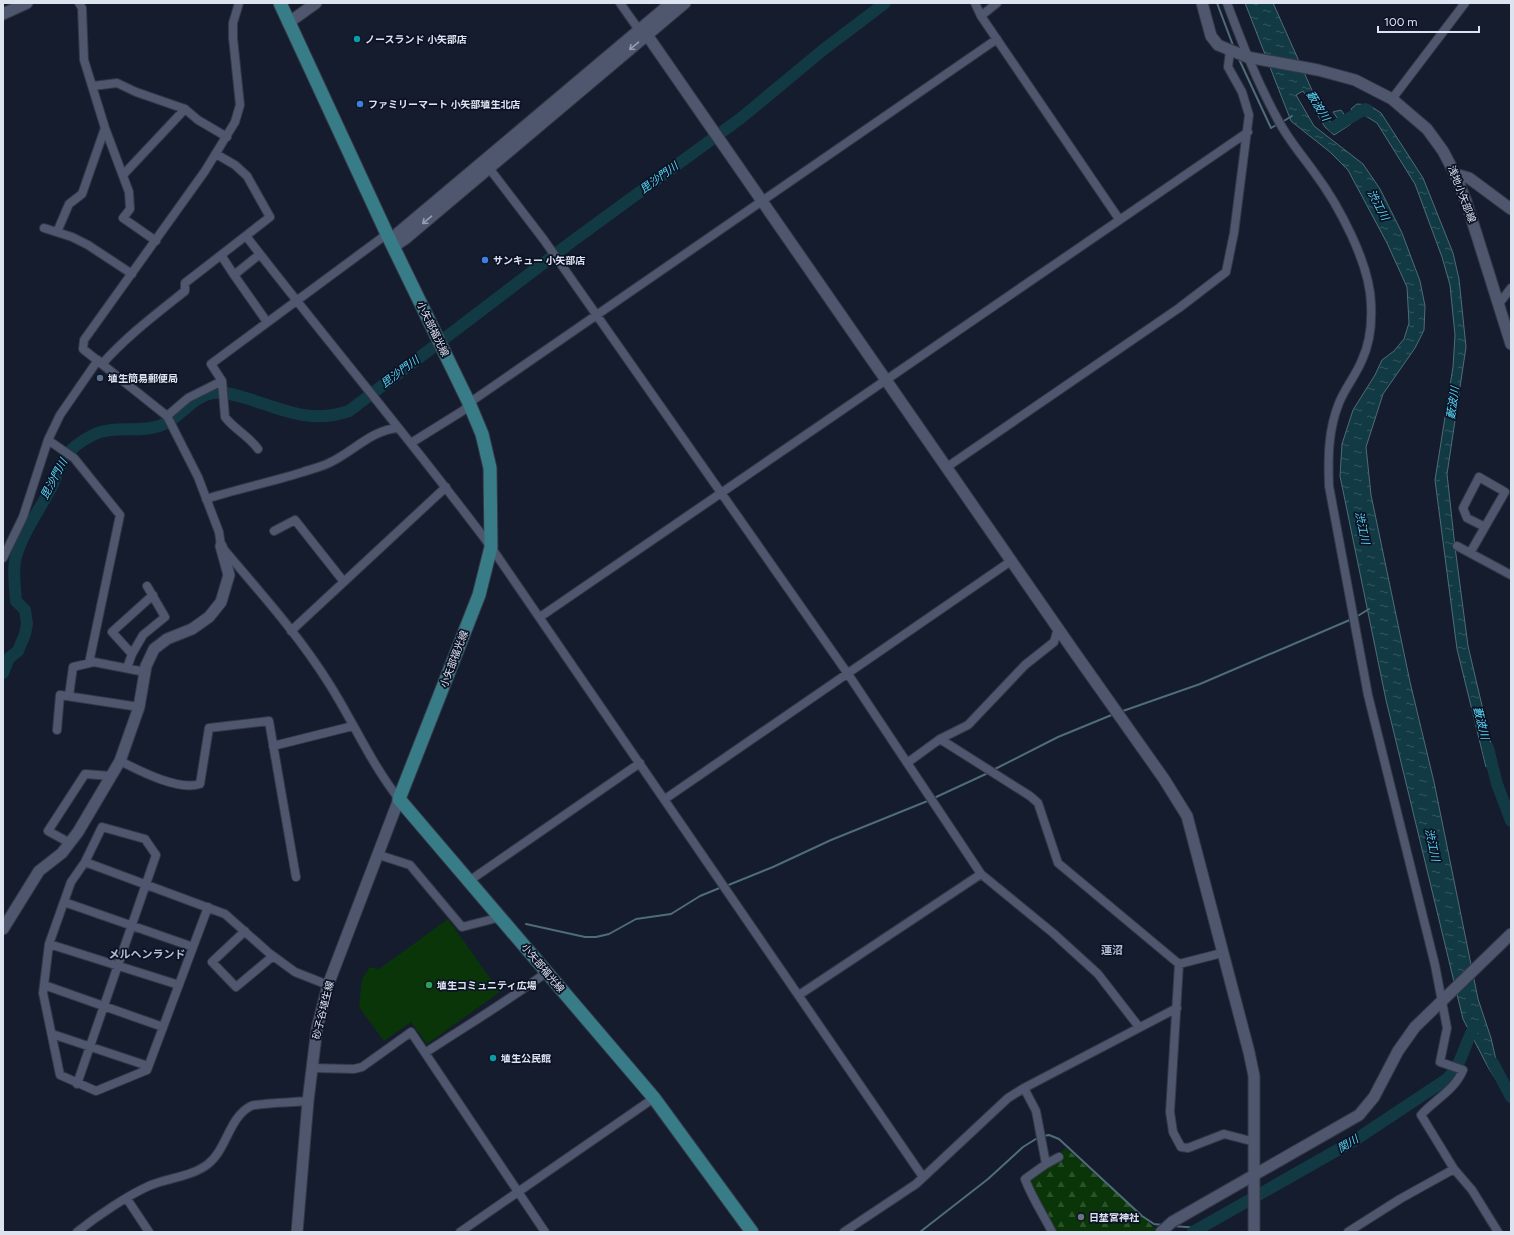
<svg xmlns="http://www.w3.org/2000/svg" width="1514" height="1235" viewBox="0 0 1514 1235" font-family="Figtree,'Noto Sans JP',sans-serif">
<defs>
<pattern id="forest-firs" width="22" height="20" patternUnits="userSpaceOnUse"><rect width="22" height="20" fill="#093508"/><path d="M5 1l3.5 6h-7zM16 11l3.5 6h-7z" fill="#2c522c"/></pattern>
<pattern id="water-ripples" width="26" height="14" patternUnits="userSpaceOnUse"><rect width="26" height="14" fill="#123a44"/><path d="M2 4q2-2 4 0t4 0M15 11q2-2 4 0t4 0" fill="none" stroke="#34565f"/></pattern>
</defs>
<rect width="100%" height="100%" fill="#151c2e"/>
<path fill="url(#forest-firs)" d="M 1066,1148 L 1156,1229 L 1154,1232 L 1053,1232 L 1026,1180 Z"/>
<path fill="#093508" d="M 448,919 L 500,992 L 427,1044 L 411,1022 L 384,1041 L 359,1007 L 362,979 L 370,967 L 379,969 Z"/>
<path fill="url(#water-ripples)" stroke="#4f6d78" d="M 1245,3 L 1273,3 L 1319,106 L 1331,123 L 1338,119 L 1333,112 L 1341,110 L 1351,124 L 1334,135 L 1325,127 L 1303,91 L 1296,95 L 1314,126 L 1363,164 L 1380,189 L 1402,233 L 1420,281 L 1425,306 L 1424,330 L 1415,348 L 1383,394 L 1366,447 L 1371,495 L 1410,682 L 1434,782 L 1478,999 L 1491,1038 L 1503,1091 L 1488,1067 L 1463,1019 L 1386,700 L 1340,476 L 1342,444 L 1353,410 L 1375,375 L 1382,360 L 1394,351 L 1404,339 L 1409,323 L 1407,287 L 1387,243 L 1348,170 L 1330,152 L 1291,121 Z
M 1357,104 L 1369,105 L 1381,113 L 1423,178 L 1453,253 L 1459,279 L 1466,347 L 1447,474 L 1455,547 L 1468,646 L 1495,761 L 1486,767 L 1457,649 L 1435,480 L 1453,367 L 1455,335 L 1450,285 L 1442,257 L 1415,184 L 1377,123 L 1364,115 L 1356,118 L 1351,109 Z"/>
<g fill="none" stroke-linecap="round" stroke-linejoin="round">
<path stroke="#4f6d78" stroke-width="2" d="M 1217,3 L 1234,48
M 1238,57 L 1271,128 L 1278,124
M 1282,122 L 1292,116
M 1356,617 L 1369,609
M 1120,712 L 1200,684 L 1352,619
M 993,770 L 1058,737 L 1114,714
M 934,798 L 988,773
M 726,886 L 773,867 L 831,840 L 930,800
M 526,924 L 585,937 L 596,937 L 609,934 L 636,919 L 671,914 L 700,896 L 722,887
M 1043,1136 L 1049,1135 L 1059,1139 L 1142,1216 L 1154,1224 L 1163,1225
M 1173,1226 L 1199,1228
M 920,1232 L 988,1179 L 1023,1147 L 1039,1137"/>
<path stroke="#123a44" stroke-width="12" d="M 1334,127 L 1365,109 L 1368,111
M 3,673 L 9,658 L 18,651 L 25,634 L 27,624 L 25,610 L 16,601 C 15,588 13,573 15,561 C 21,535 37,514 50,490 C 55,480 59,467 65,457 C 72,447 83,440 93,435 C 113,425 139,433 159,426 C 180,420 191,396 213,393 C 225,391 238,396 249,399 C 284,410 311,424 349,411 L 574,240 L 741,118 L 823,50 L 885,3
M 1488,748 L 1497,784 L 1511,821
M 1493,1063 L 1511,1097
M 1193,1232 L 1355,1140 L 1447,1079 C 1463,1064 1464,1043 1475,1026"/>
<defs>
<path id="street" d="M 79,3 L 82,8 L 84,60 L 105,128 L 129,192 L 130,209 L 123,218 L 156,241
M 239,3 L 233,23 L 233,38 L 240,105 L 235,122 L 205,171 L 84,340 L 83,349 L 167,416 L 198,477 L 219,532 L 221,546 C 258,590 298,634 328,682 C 353,721 370,762 399,799
M 620,3 L 639,30
M 975,3 L 981,16 L 1119,219
M 1227,3 C 1242,43 1257,82 1278,120 C 1288,139 1301,154 1314,172 C 1338,204 1370,263 1371,304 C 1372,323 1370,343 1362,360 C 1356,375 1345,388 1339,403 C 1328,430 1328,458 1329,486 L 1368,695 L 1435,965 L 1447,1028 L 1440,1062 L 1463,1070 C 1455,1090 1434,1100 1421,1115 L 1454,1169 L 1472,1190 L 1498,1232
M 981,16 L 997,3
M 93,86 L 117,83 L 136,92 L 185,109 L 198,120 L 227,137
M 1392,99 L 1465,3
M 489,168 L 544,240 L 848,674 L 981,874 L 1053,933 L 1098,974 L 1139,1027
M 123,175 L 185,109
M 44,228 L 72,237 L 88,245 L 132,274
M 57,232 L 69,204 L 82,194 L 105,128
M 246,236 C 326,340 412,441 491,547 L 923,1177
M 260,254 L 234,275 L 267,322
M 221,255 L 234,275
M 1498,305 L 1511,288
M 102,364 C 127,336 156,314 185,291 L 185,283 L 270,217 L 247,176 L 235,165 L 216,154
M 222,381 L 225,417 C 234,429 250,437 258,449
M 167,416 L 188,398 L 222,381 L 211,364 L 387,234
M 48,440 L 74,458 L 120,515 L 89,663
M 411,443 L 464,410 L 469,403 L 997,39
M 947,467 L 1179,308 L 1226,272 L 1234,233 L 1249,115 L 1242,92 L 1228,67 L 1230,51
M 206,499 C 238,489 271,482 303,472 C 311,469 321,467 329,463 C 353,452 371,430 398,428
M 274,531 L 295,520 L 344,582
M 1457,546 L 1511,575
M 1470,553 L 1505,492 L 1479,477 L 1463,508 L 1467,518 L 1485,527
M 3,558 L 23,517 L 48,440 L 60,415 L 98,360
M 540,617 L 1248,132
M 291,631 L 446,487
M 132,654 L 143,635 L 165,617 L 147,586
M 127,668 L 132,654 L 112,632 L 153,595
M 69,696 L 73,667 L 94,662 L 145,672
M 57,730 L 60,695 L 139,707
M 940,739 L 1030,796 L 1038,803 L 1058,863 L 1179,964
M 273,746 L 353,726
M 120,761 C 140,771 178,791 200,784 L 209,728 L 269,721 L 296,877
M 907,763 L 940,739 L 968,725 L 1025,665 L 1054,642 L 1058,628
M 665,799 L 1011,561
M 70,843 L 48,831 L 85,774 L 111,776
M 379,855 L 410,865 L 462,927 L 501,917
M 85,862 L 225,914 L 269,953 L 295,972 L 328,985
M 469,881 L 640,763
M 64,902 L 193,947
M 245,931 L 212,962 L 236,987 L 273,956
M 49,944 L 179,985
M 1179,964 L 1170,1112 L 1173,1132 L 1181,1147 L 1188,1148 L 1224,1134 L 1255,1142
M 1179,964 L 1222,953
M 44,985 L 163,1027
M 799,995 L 981,874
M 52,1034 L 148,1066
M 425,1053 C 466,1026 508,1001 547,972
M 312,1068 L 354,1069 L 362,1067 L 411,1032 L 545,1232
M 77,1084 L 156,855 L 145,839 L 102,827 L 85,862 L 71,882 L 49,944 L 43,993 L 60,1075 L 96,1091 L 147,1070 L 208,907
M 1024,1088 L 1036,1111 L 1046,1164 L 1025,1179 C 1032,1198 1043,1214 1052,1232
M 1046,1164 L 1059,1157
M 127,1199 L 149,1232
M 77,1232 C 97,1216 128,1195 151,1185 C 169,1178 193,1176 208,1164 C 227,1149 229,1117 251,1106 C 258,1103 297,1102 308,1101
M 460,1232 L 654,1098
M 844,1232 L 916,1184 L 1008,1098 L 1024,1088 L 1177,1008
M 1348,1232 L 1400,1199 L 1454,1169"/>
<path id="secondary" d="M 1202,3 L 1211,36 L 1218,45 L 1247,57 L 1318,70 L 1355,80 L 1392,99 L 1427,129 L 1443,151 L 1455,174 L 1466,201 L 1511,344
M 3,14 L 27,3
M 288,23 L 316,3
M 639,30 L 647,35 L 1075,653 L 1164,779 L 1187,816 L 1249,1052 L 1254,1076 L 1254,1232
M 1455,174 L 1469,178 L 1511,209
M 393,247 L 405,239 L 685,3
M 393,247 L 398,233 L 671,3
M 3,929 L 39,871 L 62,853 L 78,832 L 120,761 L 139,707 L 146,666 L 154,649 L 167,639 L 192,629 L 209,617 L 221,602 L 229,575 L 221,546
M 297,1232 L 308,1101 L 317,1028 L 328,985 L 399,799
M 1161,1232 L 1172,1222 L 1359,1115 L 1374,1097 L 1398,1051 L 1415,1027 L 1511,934"/>
<path id="primary" d="M 280,3 L 387,234 L 469,403 L 482,434 L 490,468 L 491,547 L 479,595 L 399,799 L 654,1098 L 752,1232"/>
</defs>
<use href="#street" stroke="#333746" stroke-width="10"/>
<use href="#secondary" stroke="#333746" stroke-width="13"/>
<use href="#primary" stroke="#333746" stroke-width="15"/>
<use href="#street" stroke="#4e576d" stroke-width="8"/>
<use href="#secondary" stroke="#4e576d" stroke-width="11"/>
<use href="#primary" stroke="#387c87" stroke-width="13"/>
</g>
<defs><path id="oneway-shaft" d="M-6 0H5M1.5-3L5.5 0L1.5 3" fill="none" stroke-width="1.6" stroke-linecap="round" stroke-linejoin="round"/></defs>
<g stroke="#969dae">
<use href="#oneway-shaft" transform="translate(634 46) rotate(140)"/>
<use href="#oneway-shaft" transform="translate(427 220) rotate(140)"/>
</g>
<g fill="#0f9aa8" stroke="#0c1324" stroke-width="1.5">
<circle cx="357" cy="39" r="4"/>
<circle cx="493" cy="1058" r="4"/>
</g>
<g fill="#3f7fe0" stroke="#0c1324" stroke-width="1.5">
<circle cx="360" cy="104" r="4"/>
<circle cx="485" cy="260" r="4"/>
</g>
<circle fill="#5c6f8a" stroke="#0c1324" stroke-width="1.5" cx="100" cy="378" r="4"/>
<circle fill="#2e9e5b" stroke="#0c1324" stroke-width="1.5" cx="429" cy="985" r="4"/>
<circle fill="#6b7280" stroke="#0c1324" stroke-width="1.5" cx="1081" cy="1217" r="4"/>
<g text-anchor="middle" dominant-baseline="central" stroke-width="3.5" stroke-linejoin="round" paint-order="stroke">
<g font-size="10" font-weight="bold" fill="#dee3f0" stroke="#0c1324" text-anchor="start">
<text x="365" y="39">ノースランド 小矢部店</text>
<text x="368" y="104">ファミリーマート 小矢部埴生北店</text>
<text x="493" y="260">サンキュー 小矢部店</text>
<text x="108" y="378">埴生簡易郵便局</text>
<text x="437" y="985">埴生コミュニティ広場</text>
<text x="501" y="1058">埴生公民館</text>
<text x="1089" y="1217">日埜宮神社</text>
</g>
<g font-size="10" fill="#dee3f0" stroke="#0c1324">
<text transform="translate(1462 194) rotate(69)">浅地小矢部線</text>
<text transform="translate(433 329) rotate(64)">小矢部福光線</text>
<text transform="translate(454 659) rotate(-69)">小矢部福光線</text>
<text transform="translate(543 968) rotate(50)">小矢部福光線</text>
<text transform="translate(323 1010) rotate(-76)">砂子谷埴生線</text>
</g>
<g font-size="11" font-style="italic" fill="#59d7f8" stroke="#0c1324">
<text transform="translate(1318 106) rotate(58)">藪波川</text>
<text transform="translate(659 178) rotate(-36)">毘沙門川</text>
<text transform="translate(1378 205) rotate(62)">渋江川</text>
<text transform="translate(400 372) rotate(-37)">毘沙門川</text>
<text transform="translate(1453 403) rotate(-82)">藪波川</text>
<text transform="translate(54 479) rotate(-62)">毘沙門川</text>
<text transform="translate(1362 528) rotate(78)">渋江川</text>
<text transform="translate(1481 723) rotate(76)">藪波川</text>
<text transform="translate(1432 845) rotate(78)">渋江川</text>
<text transform="translate(1348 1144) rotate(-31)">関川</text>
</g>
<g font-size="11" font-weight="bold" fill="#b4bfd7" stroke="#0c1324">
<text x="1112" y="950">蓮沼</text>
<text x="147" y="954">メルヘンランド</text>
</g>
</g>
<rect width="1514" height="1235" fill="none" stroke="#dee3f0" stroke-width="8"/>
<path d="M1378 26v6h101v-6" fill="none" stroke="#dee3f0" stroke-width="2"/>
<text x="1384" y="26" font-size="12" fill="#dee3f0" stroke="#0c1324" stroke-width="3" paint-order="stroke">100 m</text>
</svg>
